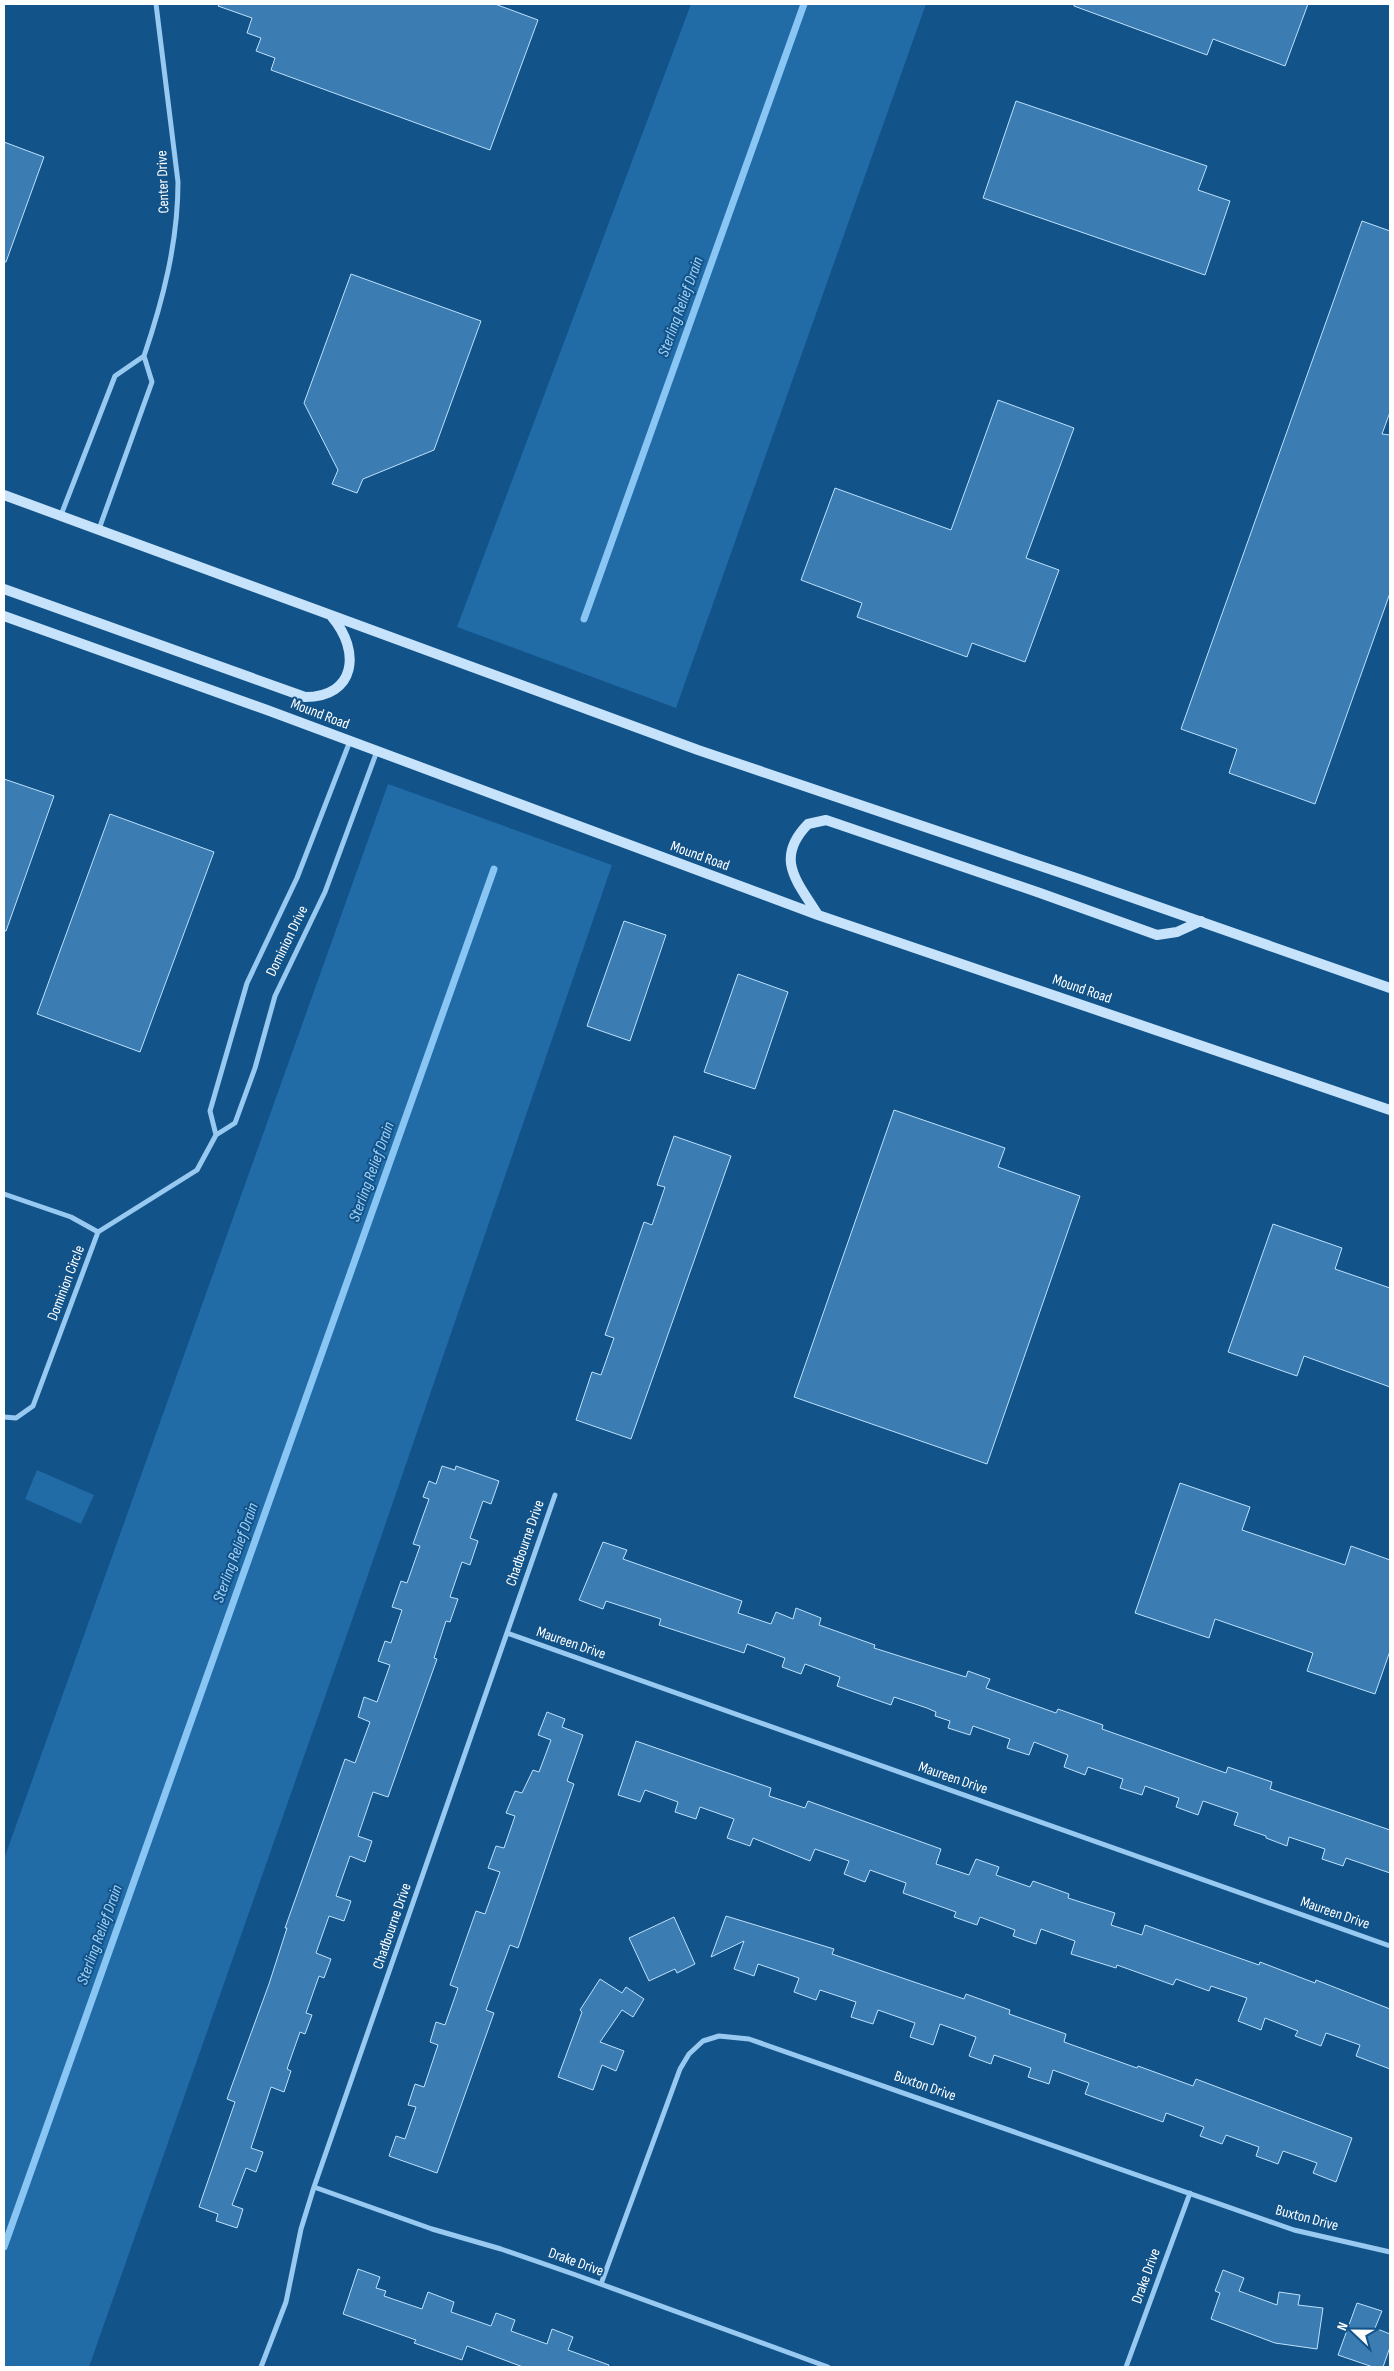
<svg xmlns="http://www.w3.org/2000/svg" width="1394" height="2371" viewBox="0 0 1394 2371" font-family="'Sofia Sans Condensed',sans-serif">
<rect width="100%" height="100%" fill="#125389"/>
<path fill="#216ba7" d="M 691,4 L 926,4 L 676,708 L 457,627 Z
M 388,784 L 612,865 L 370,1569 L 89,2367 L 4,2367 L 4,1859 Z
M 37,1470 L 94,1495 L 81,1524 L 25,1499 Z"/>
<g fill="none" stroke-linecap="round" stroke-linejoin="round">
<path stroke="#89c6f4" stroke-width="7" d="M 584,619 L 804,4
M 4,2247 L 494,869"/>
</g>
<path fill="#3b7db2" stroke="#bee1fc" d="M 219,4 L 495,4 L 538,20 L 490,150 L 271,70 L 275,58 L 256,51 L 261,38 L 247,33 L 252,18 L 218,6 Z
M 1074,4 L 1308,4 L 1285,66 L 1213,39 L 1207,55 L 1074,6 Z
M 1016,101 L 1207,166 L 1198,190 L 1230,201 L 1205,275 L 983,198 Z
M 4,142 L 44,157 L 6,262 L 4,262 Z
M 1362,221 L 1390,231 L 1390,412 L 1382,434 L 1390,435 L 1390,593 L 1315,804 L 1229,773 L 1237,749 L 1181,729 Z
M 351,274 L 481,321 L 434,450 L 363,479 L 357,493 L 332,484 L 338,470 L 304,403 Z
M 998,400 L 1074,428 L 1026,558 L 1059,570 L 1025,662 L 972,643 L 967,657 L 857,617 L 862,603 L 801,580 L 835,488 L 951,530 Z
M 4,779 L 54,796 L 6,931 L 4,931 Z
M 110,814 L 214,852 L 140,1052 L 37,1014 Z
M 624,921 L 666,935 L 630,1041 L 587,1026 Z
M 738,974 L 788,992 L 755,1089 L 704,1072 Z
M 894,1110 L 1005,1148 L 998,1167 L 1080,1196 L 987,1464 L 794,1397 Z
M 674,1136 L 731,1156 L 631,1439 L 576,1420 L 592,1372 L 601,1375 L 614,1338 L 605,1335 L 644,1222 L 652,1225 L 665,1187 L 657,1185 Z
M 1273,1224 L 1342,1248 L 1335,1269 L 1390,1288 L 1390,1387 L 1304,1356 L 1297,1376 L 1228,1352 Z
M 442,1466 L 455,1470 L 456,1466 L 499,1481 L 491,1504 L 483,1501 L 470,1538 L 478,1541 L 470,1565 L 462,1562 L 450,1597 L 458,1599 L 450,1622 L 446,1621 L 434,1658 L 437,1659 L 388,1797 L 373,1792 L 358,1836 L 372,1841 L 365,1862 L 350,1856 L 336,1896 L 351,1901 L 344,1921 L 329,1916 L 316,1953 L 331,1959 L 324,1978 L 319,1976 L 306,2013 L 312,2015 L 305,2034 L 300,2032 L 287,2069 L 291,2071 L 284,2092 L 271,2087 L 251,2148 L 263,2152 L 256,2172 L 246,2168 L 232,2205 L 243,2209 L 237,2228 L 216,2221 L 218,2214 L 199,2207 L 235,2102 L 227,2099 L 269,1984 L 287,1928 L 285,1928 L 345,1759 L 355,1763 L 370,1722 L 358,1717 L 364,1697 L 377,1702 L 390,1665 L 378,1661 L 385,1641 L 391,1643 L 402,1610 L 392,1607 L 401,1581 L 407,1583 L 420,1546 L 413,1544 L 429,1499 L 423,1497 L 429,1481 L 436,1484 Z
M 1180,1483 L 1250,1507 L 1242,1530 L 1345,1565 L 1351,1546 L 1390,1560 L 1390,1651 L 1375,1694 L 1307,1671 L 1313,1653 L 1215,1619 L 1209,1638 L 1135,1613 Z
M 603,1542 L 627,1550 L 623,1559 L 742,1601 L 738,1613 L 771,1624 L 776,1612 L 793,1619 L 796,1608 L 821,1618 L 819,1625 L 875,1645 L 874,1648 L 966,1677 L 968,1671 L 990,1679 L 986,1688 L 1056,1713 L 1058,1709 L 1103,1725 L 1102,1729 L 1226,1773 L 1228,1767 L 1272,1782 L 1270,1789 L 1390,1830 L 1390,1873 L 1346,1858 L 1343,1866 L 1322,1859 L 1325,1849 L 1289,1837 L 1287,1846 L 1266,1838 L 1266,1836 L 1234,1825 L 1238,1813 L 1203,1801 L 1198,1815 L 1176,1807 L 1179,1798 L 1145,1786 L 1142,1795 L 1120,1788 L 1123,1779 L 1088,1767 L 1085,1775 L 1064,1767 L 1068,1755 L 1034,1742 L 1029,1755 L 1007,1748 L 1010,1739 L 973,1726 L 970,1735 L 948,1728 L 950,1721 L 935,1716 L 936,1712 L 927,1708 L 894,1697 L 891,1705 L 868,1697 L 837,1686 L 840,1677 L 805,1664 L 801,1674 L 782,1667 L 785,1658 L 747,1644 L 744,1653 L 659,1625 L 661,1619 L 606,1601 L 603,1609 L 579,1600 Z
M 547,1712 L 565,1719 L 562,1727 L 583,1735 L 567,1781 L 574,1784 L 518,1948 L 510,1945 L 486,2010 L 494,2013 L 437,2173 L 389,2156 L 396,2136 L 405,2139 L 416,2107 L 408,2105 L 415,2084 L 424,2087 L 438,2045 L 430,2042 L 436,2022 L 445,2025 L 458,1988 L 450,1985 L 476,1911 L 485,1914 L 500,1872 L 488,1868 L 496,1846 L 504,1848 L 515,1816 L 506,1813 L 515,1791 L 522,1793 L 533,1770 L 539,1772 L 551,1740 L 538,1735 Z
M 636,1741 L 771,1788 L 769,1796 L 805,1808 L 808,1801 L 941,1849 L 936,1864 L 969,1875 L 976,1859 L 999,1867 L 996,1875 L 1030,1887 L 1033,1881 L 1069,1894 L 1068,1898 L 1115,1913 L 1111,1925 L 1142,1935 L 1145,1925 L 1259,1965 L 1260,1962 L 1315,1983 L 1316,1980 L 1390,2009 L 1390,2069 L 1356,2056 L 1360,2045 L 1326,2033 L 1321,2046 L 1295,2036 L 1298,2031 L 1265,2018 L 1261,2030 L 1238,2021 L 1247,1998 L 1211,1986 L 1209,1991 L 1176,1979 L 1173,1985 L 1117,1965 L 1116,1968 L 1071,1954 L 1075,1941 L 1041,1929 L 1036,1944 L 1013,1936 L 1015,1930 L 980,1917 L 977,1925 L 954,1917 L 956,1912 L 903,1893 L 906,1883 L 870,1870 L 865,1882 L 844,1874 L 849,1861 L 815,1849 L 810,1861 L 753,1838 L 750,1846 L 727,1838 L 734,1819 L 700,1807 L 696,1819 L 675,1812 L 678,1802 L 645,1790 L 640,1802 L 618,1795 Z
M 726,1916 L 834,1949 L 832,1954 L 964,1999 L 966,1994 L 1010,2010 L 1009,2014 L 1066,2034 L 1064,2042 L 1137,2068 L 1138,2066 L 1193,2086 L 1196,2079 L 1352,2138 L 1336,2182 L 1313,2173 L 1317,2163 L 1283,2151 L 1278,2164 L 1256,2156 L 1259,2147 L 1226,2135 L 1222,2144 L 1200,2136 L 1204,2127 L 1166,2113 L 1163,2122 L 1085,2094 L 1089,2083 L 1053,2070 L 1049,2084 L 1028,2077 L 1031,2068 L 994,2055 L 991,2064 L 969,2056 L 976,2037 L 940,2024 L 933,2045 L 910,2037 L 915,2023 L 878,2010 L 873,2024 L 851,2017 L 856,2002 L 820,1990 L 816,2000 L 794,1992 L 799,1978 L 758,1964 L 754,1976 L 734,1969 L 744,1941 L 711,1957 Z
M 674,1917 L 695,1964 L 677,1973 L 675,1969 L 649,1981 L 629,1938 Z
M 600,1979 L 622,1993 L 626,1987 L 644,1999 L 633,2017 L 622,2010 L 600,2042 L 624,2051 L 616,2071 L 602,2065 L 593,2090 L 558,2077 L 582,2012 L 580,2010 Z
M 358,2269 L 380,2277 L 376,2288 L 386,2291 L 384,2296 L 422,2309 L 428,2292 L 454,2302 L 451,2312 L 491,2326 L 496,2313 L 515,2320 L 511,2331 L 547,2344 L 552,2329 L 573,2337 L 568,2350 L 609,2365 L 608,2367 L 523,2367 L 467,2346 L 462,2360 L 414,2343 L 416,2340 L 343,2314 Z
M 1223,2270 L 1244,2278 L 1239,2291 L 1277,2305 L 1279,2292 L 1300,2295 L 1298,2305 L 1323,2308 L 1317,2349 L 1275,2343 L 1211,2319 L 1220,2293 L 1215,2291 Z
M 1357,2303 L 1382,2311 L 1375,2328 L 1390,2334 L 1390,2347 L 1383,2367 L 1373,2367 L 1338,2355 Z"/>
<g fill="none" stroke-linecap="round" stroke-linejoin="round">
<path stroke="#98c9f0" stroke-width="5" d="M 61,515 L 115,376 L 144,356 C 163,300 178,242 178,182 L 156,4
M 99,529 L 152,382 L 144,356
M 350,741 L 297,878 L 247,983 L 210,1111 L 216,1135 L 235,1123 L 255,1068 L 275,996 L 325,892 L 377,751
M 4,1194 L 71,1217 L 98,1232 L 33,1406 L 16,1418 L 4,1417
M 98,1232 L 197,1170 L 216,1135
M 507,1633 L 1390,1946
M 314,2187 L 432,2229 L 501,2249 L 576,2275 L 828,2367
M 601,2284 L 680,2069 L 689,2054 L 703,2041 L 719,2036 L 749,2039 L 1294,2230 L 1390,2252
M 261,2367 L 286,2302 L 301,2229 L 314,2187 L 555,1495
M 1126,2367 L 1190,2193"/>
<path stroke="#c6e3fb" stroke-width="10" d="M 4,495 L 698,750 L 1079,879 L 1390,988
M 4,589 L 305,697 C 356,697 361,651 332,617
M 4,616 L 267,710 L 818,915 L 1390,1110
M 818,915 C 797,881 774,859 808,824 L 826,820 L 1040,893 L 1157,935 L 1177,932 L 1201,921"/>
</g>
<g text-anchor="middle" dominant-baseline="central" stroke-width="4" stroke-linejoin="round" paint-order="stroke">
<g font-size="15" fill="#fff" stroke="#125389">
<text transform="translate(163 182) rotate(-92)">Center Drive</text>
<text transform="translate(320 714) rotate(21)">Mound Road</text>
<text transform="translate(700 856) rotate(20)">Mound Road</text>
<text transform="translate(287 941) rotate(-64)">Dominion Drive</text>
<text transform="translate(1082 989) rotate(19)">Mound Road</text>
<text transform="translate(66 1283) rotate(-69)">Dominion Circle</text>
<text transform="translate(525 1543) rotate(-71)">Chadbourne Drive</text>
<text transform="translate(571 1643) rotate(19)">Maureen Drive</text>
<text transform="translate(953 1778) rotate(19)">Maureen Drive</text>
<text transform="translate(1335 1913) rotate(19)">Maureen Drive</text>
<text transform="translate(392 1926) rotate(-71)">Chadbourne Drive</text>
<text transform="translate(925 2086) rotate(19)">Buxton Drive</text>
<text transform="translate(1307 2218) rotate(15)">Buxton Drive</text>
<text transform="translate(576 2262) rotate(20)">Drake Drive</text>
<text transform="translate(1146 2276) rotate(-70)">Drake Drive</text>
</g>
<g font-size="16" font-style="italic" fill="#a3d3f8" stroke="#125389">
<text transform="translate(681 307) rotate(-70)">Sterling Relief Drain</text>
<text transform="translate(372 1172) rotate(-70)">Sterling Relief Drain</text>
<text transform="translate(236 1553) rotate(-70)">Sterling Relief Drain</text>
<text transform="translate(100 1935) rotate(-70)">Sterling Relief Drain</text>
</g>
</g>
<rect width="1394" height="2371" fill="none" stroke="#ffffff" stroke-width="10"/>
<g transform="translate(1354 2331) rotate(292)" stroke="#125389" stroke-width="4" paint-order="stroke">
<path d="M0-4L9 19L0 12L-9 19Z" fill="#ffffff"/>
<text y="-8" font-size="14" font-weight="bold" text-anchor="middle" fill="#ffffff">N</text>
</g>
</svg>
